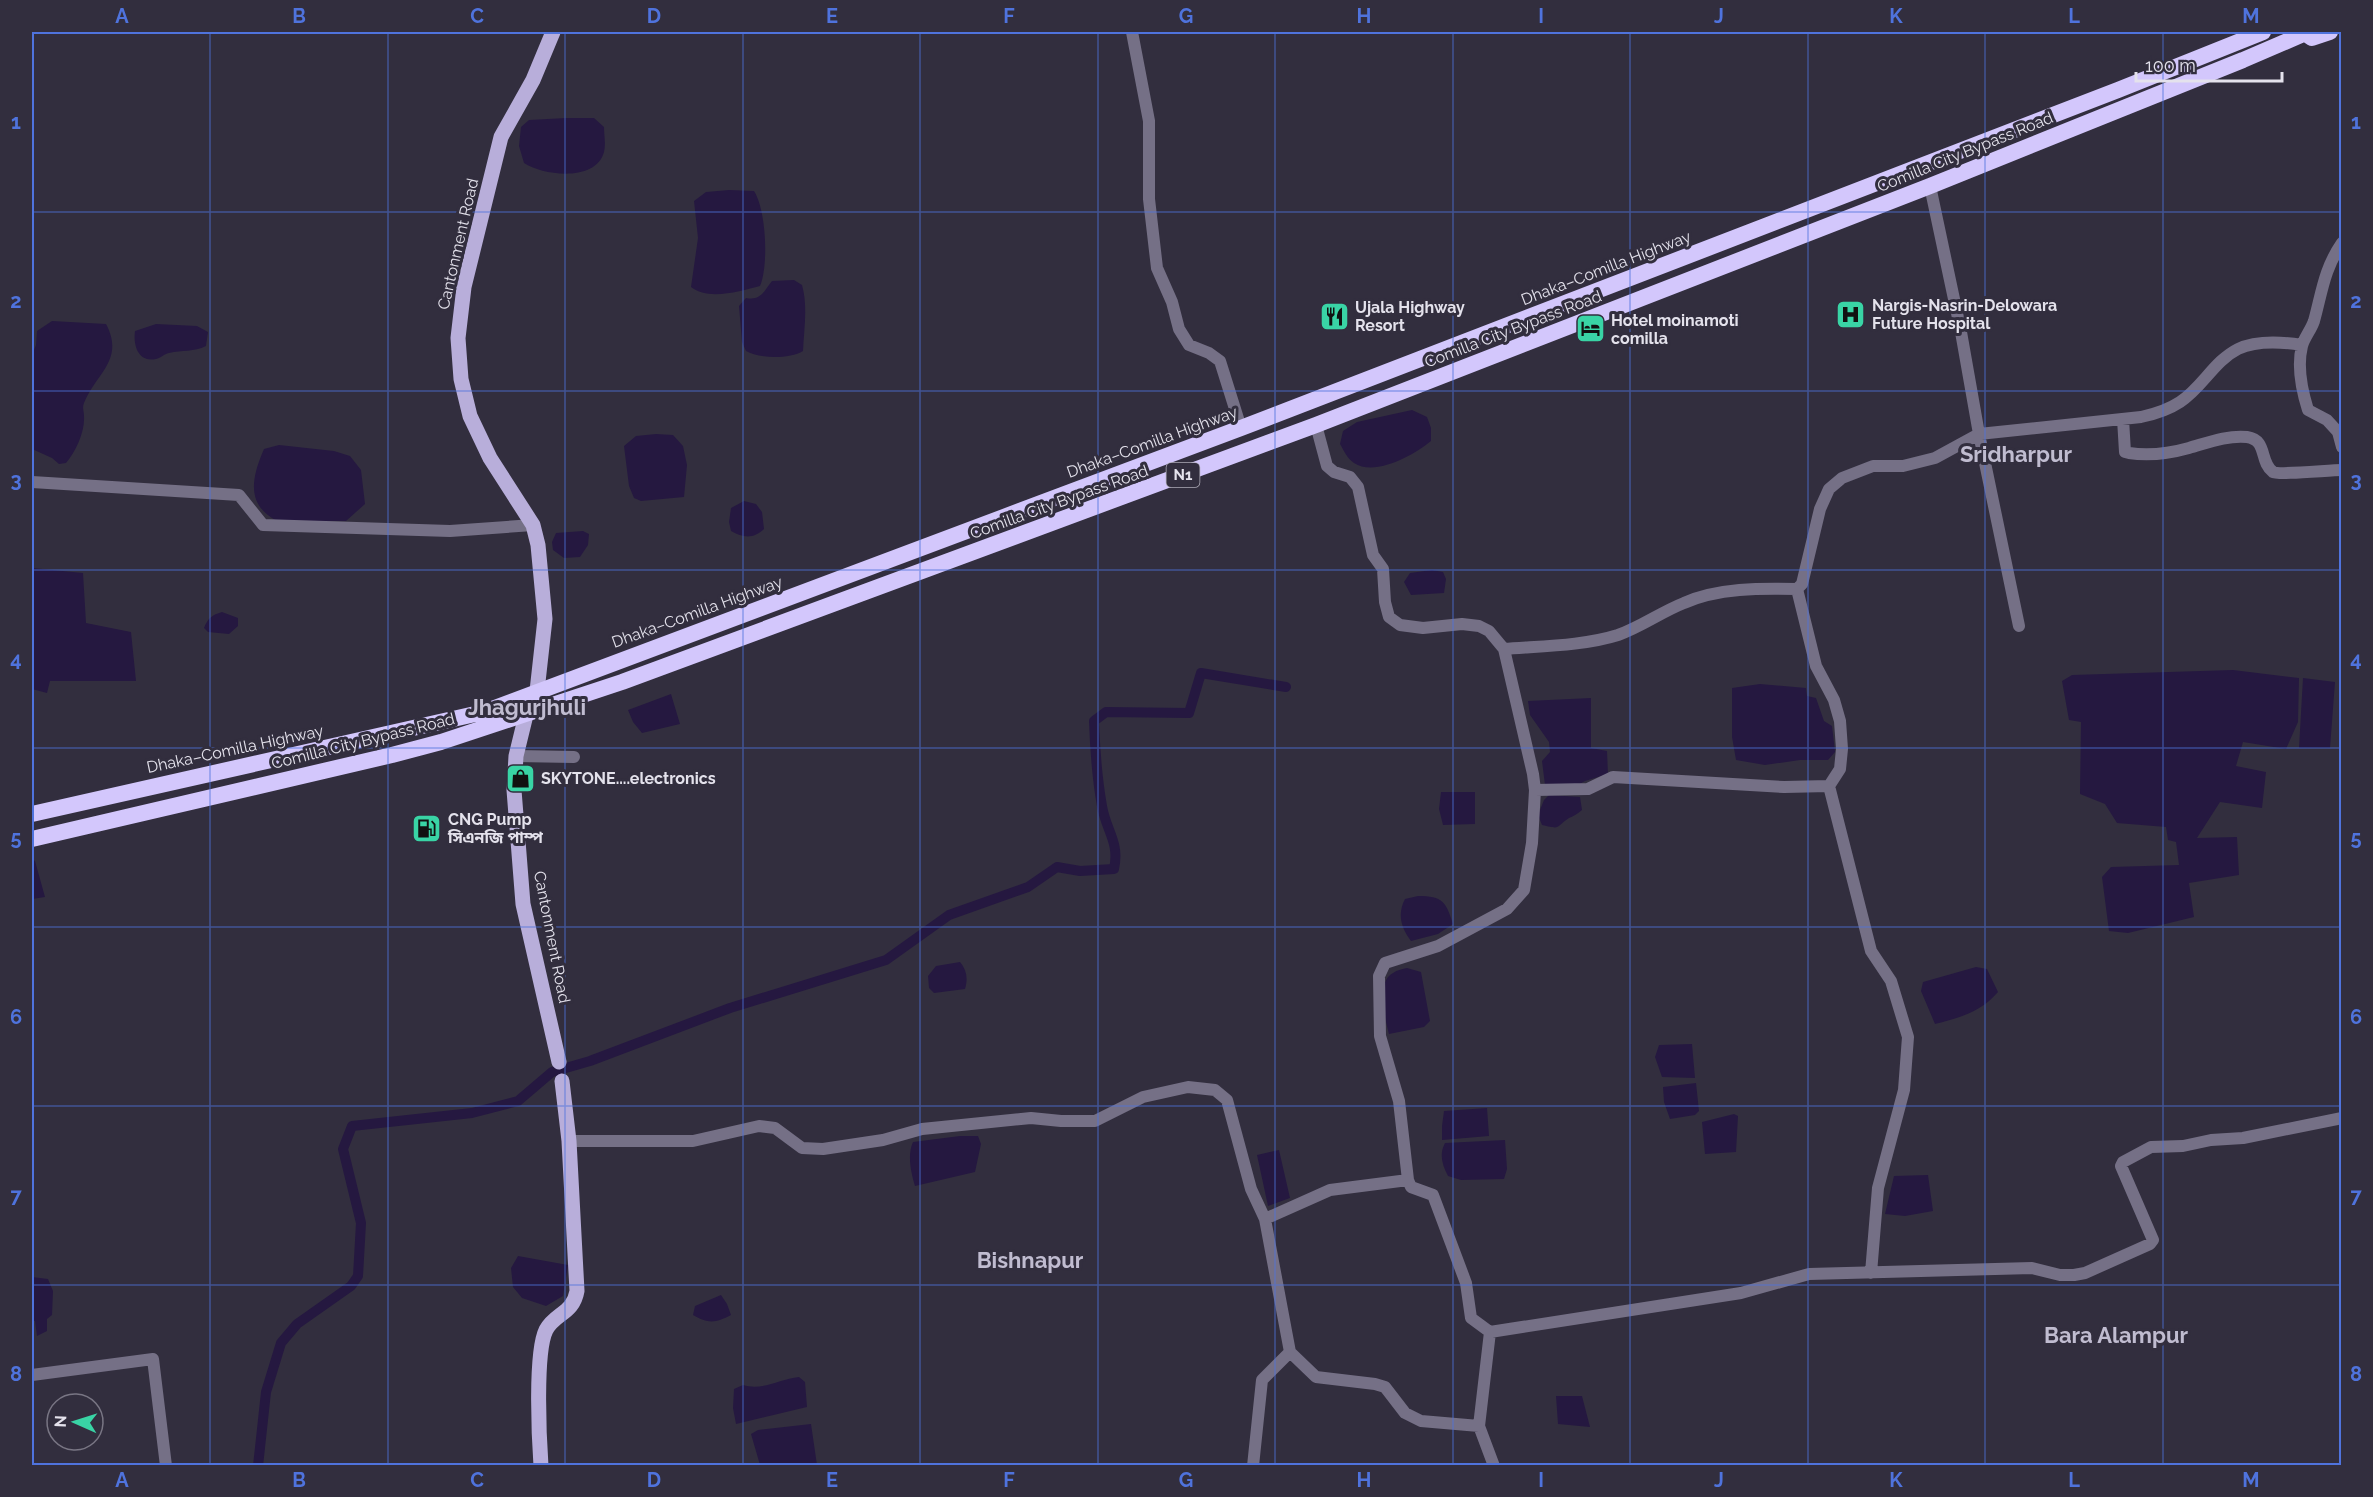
<svg xmlns="http://www.w3.org/2000/svg" width="2373" height="1497" viewBox="0 0 2373 1497" font-family="Raleway,'Noto Sans Bengali',sans-serif">
<rect width="100%" height="100%" fill="#322e3e"/>
<path fill="#251840" d="M 566,118 L 594,118 L 604,127 C 604,135 606,144 604,152 C 596,182 544,176 524,163 L 519,146 L 521,127 L 529,120 Z
M 729,190 L 754,191 C 766,209 769,265 760,286 C 741,291 708,301 691,287 L 698,238 L 694,201 L 706,192 Z
M 794,280 L 802,285 C 808,306 804,329 803,351 C 790,359 759,359 746,351 L 742,342 L 739,306 L 746,298 C 761,301 764,291 772,281 Z
M 52,321 L 106,324 C 125,360 96,373 84,403 C 82,408 84,411 84,416 C 85,432 76,451 66,463 L 59,464 L 52,458 L 32,449 L 32,355 L 36,345 L 37,331 Z
M 156,324 L 197,326 L 208,332 L 206,346 C 194,352 182,350 169,353 C 164,354 161,358 156,359 C 138,363 133,345 135,331 Z
M 1412,410 L 1427,417 L 1431,428 L 1431,441 C 1414,455 1375,477 1354,463 C 1347,458 1344,451 1340,444 L 1343,431 L 1357,422 Z
M 656,434 L 673,435 L 683,446 L 687,465 L 684,497 L 641,501 L 634,498 L 629,486 L 624,446 L 636,436 Z
M 279,445 L 334,451 L 350,456 L 361,470 L 365,504 L 346,521 L 277,521 C 245,504 252,477 264,449 Z
M 744,501 L 756,504 L 762,512 L 764,529 C 754,539 743,538 731,531 L 729,522 L 731,508 Z
M 583,531 L 589,534 L 588,545 L 580,557 L 564,558 L 553,550 L 552,542 L 556,533 Z
M 32,568 L 83,573 L 86,623 L 131,632 L 136,681 L 50,681 L 47,693 L 32,689 Z
M 1432,570 L 1443,572 L 1446,579 L 1444,593 L 1411,595 L 1404,582 L 1410,573 Z
M 222,612 L 238,618 L 238,626 L 229,634 L 208,632 L 204,628 C 208,618 212,615 222,612 Z
M 2233,670 L 2299,678 L 2298,722 L 2286,749 L 2243,742 L 2236,766 L 2266,772 L 2262,808 L 2220,802 L 2197,838 L 2237,837 L 2239,875 L 2189,883 L 2194,917 L 2128,933 L 2109,931 L 2102,877 L 2111,867 L 2179,865 L 2176,842 L 2168,840 L 2166,827 L 2117,823 L 2105,804 L 2080,794 L 2081,722 L 2069,720 L 2062,681 L 2072,675 Z
M 2303,678 L 2335,682 L 2330,748 L 2299,748 Z
M 1760,684 L 1806,688 L 1807,696 L 1816,698 L 1824,721 L 1832,726 L 1835,752 L 1828,760 L 1800,760 L 1765,765 L 1736,760 L 1732,737 L 1732,688 Z
M 671,694 L 680,724 L 642,733 L 633,722 L 628,710 Z
M 1591,698 L 1591,748 L 1607,751 L 1608,774 L 1585,781 L 1576,786 L 1545,785 L 1542,761 L 1550,752 L 1549,742 L 1530,715 L 1528,701 Z
M 1441,792 L 1475,792 L 1475,824 L 1443,825 L 1439,809 Z
M 1549,795 L 1580,797 L 1582,810 C 1577,814 1574,816 1569,818 C 1555,827 1562,830 1542,825 L 1538,815 L 1544,800 Z
M 32,859 L 35,861 L 45,897 L 32,899 Z
M 1418,896 C 1443,896 1446,902 1453,924 L 1438,934 L 1411,941 C 1401,928 1397,914 1405,899 Z
M 960,962 C 967,970 968,979 965,989 L 934,993 L 929,988 L 928,976 L 936,966 Z
M 1976,967 L 1987,969 L 1998,992 C 1981,1012 1959,1018 1935,1024 L 1921,991 L 1923,982 Z
M 1407,968 L 1421,972 L 1430,1021 L 1424,1027 L 1389,1034 C 1385,1018 1375,983 1393,973 C 1397,970 1403,969 1407,968 Z
M 1692,1044 L 1695,1078 L 1662,1077 L 1655,1057 L 1659,1045 Z
M 1696,1083 L 1699,1111 L 1695,1115 L 1670,1119 L 1664,1102 L 1663,1087 Z
M 1487,1108 L 1489,1136 L 1442,1140 L 1442,1126 L 1444,1111 Z
M 1734,1114 L 1738,1116 L 1736,1152 L 1705,1154 L 1702,1122 Z
M 960,1136 L 978,1136 L 981,1144 L 975,1172 L 915,1186 C 911,1173 907,1155 913,1142 Z
M 1505,1140 L 1507,1169 L 1504,1179 L 1461,1180 L 1448,1176 C 1442,1165 1439,1154 1445,1143 Z
M 1279,1150 L 1290,1198 L 1268,1206 L 1257,1155 Z
M 1928,1175 L 1933,1211 L 1905,1216 L 1885,1214 L 1894,1176 Z
M 518,1256 L 568,1265 L 563,1296 L 546,1306 L 522,1298 L 513,1287 L 511,1268 Z
M 32,1277 L 48,1279 L 53,1291 L 52,1315 L 47,1319 L 47,1331 L 37,1336 L 35,1321 L 32,1321 Z
M 721,1295 L 727,1304 L 731,1315 C 716,1323 708,1324 693,1315 L 695,1306 Z
M 799,1377 L 805,1382 L 807,1407 L 736,1424 L 733,1408 L 734,1389 L 743,1385 C 763,1391 779,1379 799,1377 Z
M 1556,1396 L 1582,1396 L 1590,1427 L 1558,1424 Z
M 811,1424 L 817,1465 L 760,1465 L 751,1434 L 758,1430 Z"/>
<g fill="none" stroke-linecap="round" stroke-linejoin="round">
<path stroke="#251840" stroke-width="10" d="M 258,1466 L 266,1392 L 281,1343 L 297,1324 L 351,1286 L 358,1276 L 361,1223 L 343,1149 L 352,1126 L 472,1113 L 518,1101 L 552,1072 L 590,1061 L 730,1008 L 886,960 L 949,915 L 1028,887 L 1057,867 L 1080,871 L 1114,869 C 1120,842 1106,831 1102,806 C 1097,778 1095,750 1094,721 L 1106,712 L 1189,713 L 1201,673 L 1286,687"/>
<path stroke="#757086" stroke-width="12" d="M 1132,32 L 1149,121 L 1149,199 L 1157,268 L 1172,302 L 1179,329 L 1189,345 L 1209,353 L 1220,361 L 1241,428
M 1930,186 L 1961,332 L 1979,434 L 2141,417 C 2155,414 2168,410 2180,402 C 2202,388 2214,361 2238,349 C 2257,340 2283,342 2302,345
M 2342,243 C 2324,269 2322,292 2314,321 C 2311,330 2304,338 2302,346 C 2297,366 2302,391 2308,410 L 2327,420 L 2338,432 L 2342,447
M 2123,419 L 2125,452 L 2129,453 C 2148,456 2171,453 2189,448 C 2207,443 2227,435 2247,437 C 2268,440 2259,462 2273,472 C 2278,475 2330,470 2342,470
M 1316,425 L 1327,466 L 1334,472 L 1350,477 L 1358,487 L 1373,555 L 1383,569 L 1385,602 L 1389,617 L 1400,625 L 1423,628 L 1462,624 L 1479,626 L 1489,631 L 1504,649 L 1533,774 L 1535,790 L 1532,843 L 1524,890 L 1507,909 L 1438,946 L 1385,963 L 1379,976 L 1380,1036 L 1399,1101 L 1408,1180 L 1411,1187 L 1433,1195 L 1466,1283 L 1471,1318 L 1490,1332 L 1741,1293 L 1809,1274 L 2032,1268 L 2060,1275 L 2074,1275 L 2085,1273 L 2150,1244 L 2153,1240 L 2121,1166 L 2123,1162 L 2151,1147 L 2183,1146 L 2211,1140 L 2243,1138 L 2342,1118
M 32,482 L 239,495 L 263,525 L 450,531 L 533,525
M 1797,589 L 1816,666 L 1834,700 L 1840,721 L 1842,749 L 1840,769 L 1829,786 L 1871,951 L 1891,981 L 1908,1037 L 1904,1090 L 1878,1188 L 1871,1273
M 1504,649 C 1540,646 1583,646 1618,635 C 1641,627 1661,612 1684,603 C 1717,588 1761,588 1797,589 L 1802,584 L 1820,509 L 1829,489 L 1842,478 L 1873,466 L 1903,466 L 1935,458 L 1979,434 L 2019,626
M 516,756 L 574,757
M 1535,790 L 1588,789 L 1613,777 L 1784,787 L 1829,786
M 569,1141 L 693,1141 L 759,1126 L 775,1128 L 802,1148 L 823,1149 L 883,1140 L 922,1129 L 1031,1118 L 1061,1121 L 1095,1121 L 1143,1097 L 1188,1087 L 1215,1090 L 1227,1100 L 1251,1189 L 1265,1219 L 1290,1352 L 1262,1380 L 1253,1466
M 1265,1219 L 1330,1190 L 1408,1180
M 1490,1332 L 1479,1426 L 1494,1466
M 1290,1352 L 1316,1377 L 1375,1384 L 1385,1387 L 1405,1413 L 1421,1421 L 1479,1426
M 32,1375 L 153,1359 L 166,1466"/>
<path stroke="#b8aeda" stroke-width="15" d="M 553,32 L 533,80 L 501,137 L 464,287 L 458,338 L 461,379 L 470,416 L 490,458 L 533,525 L 538,545 L 545,619 L 537,691 L 526,715 L 516,756 L 514,790 L 523,904 L 559,1062
M 541,1466 C 539,1438 535,1352 546,1330 C 555,1313 573,1314 577,1291 L 569,1141 L 562,1081"/>
<path stroke="#d3c7fc" stroke-width="16" d="M 2303,32 L 2312,38 L 2330,32
M 32,814 L 484,712 L 1241,428 L 2118,90 L 2263,32
M 32,839 L 392,755 L 441,742 L 622,682 L 1316,425 L 1930,186 L 2243,60 L 2308,32"/>
</g>
<path fill="none" stroke="#4f73dd" stroke-width="1.5" stroke-opacity="0.55" d="M 210,32 L 210,1466M 388,32 L 388,1466M 565,32 L 565,1466M 743,32 L 743,1466M 920,32 L 920,1466M 1098,32 L 1098,1466M 1275,32 L 1275,1466M 1453,32 L 1453,1466M 1630,32 L 1630,1466M 1808,32 L 1808,1466M 1985,32 L 1985,1466M 2163,32 L 2163,1466M 32,212 L 2342,212M 32,391 L 2342,391M 32,570 L 2342,570M 32,748 L 2342,748M 32,927 L 2342,927M 32,1106 L 2342,1106M 32,1285 L 2342,1285"/>
<defs>
<symbol id="hospital-square" viewBox="-11 -11 22 22"><rect x="-9" y="-9" width="18" height="18" rx="4" fill="#39d4a5" stroke="#322e3e"/><path d="M-5-5h3v3.5h4V-5h3V5h-3V1.5h-4V5h-3Z" fill="#111"/></symbol>
<symbol id="restaurant-square" viewBox="-11 -11 22 22"><rect x="-9" y="-9" width="18" height="18" rx="4" fill="#39d4a5" stroke="#322e3e"/><path d="M-5-6h1v4h1v-4h1v4h1v-4h1v5L-1.5 .5V6h-2V.5L-5-1ZM5-6V6H3V1.5H1.5Q1.5-4 5-6Z" fill="#111"/></symbol>
<symbol id="hotel-square" viewBox="-11 -11 22 22"><rect x="-9" y="-9" width="18" height="18" rx="4" fill="#39d4a5" stroke="#322e3e"/><path d="M-6-4.5h1.5V1H6V5H4.5V3h-9V5H-6ZM-4 0a1.8 1.8 0 1 1 3.6 0ZM.5 0V-2.5h3Q6-2.5 6 0Z" fill="#111"/></symbol>
<symbol id="shop-square" viewBox="-11 -11 22 22"><rect x="-9" y="-9" width="18" height="18" rx="4" fill="#39d4a5" stroke="#322e3e"/><path d="M-5-2.5h2.3a2.7 3.5 0 0 1 5.4 0H5L5.5 6h-11ZM-1.5-2.5h3a1.5 2.3 0 0 0-3 0Z" fill="#111"/></symbol>
<symbol id="fuel-square" viewBox="-11 -11 22 22"><rect x="-9" y="-9" width="18" height="18" rx="4" fill="#39d4a5" stroke="#322e3e"/><path d="M-5.5-6h7V0h2V4h1.3V-2.5L3-4.5l.8-.8L6-3V5H2.5V1h-1V6h-7ZM-4.2-4.7v3.2H.2V-4.7Z" fill="#111"/></symbol>
</defs>
<g fill-rule="evenodd">
<use href="#hospital-square" x="1834" y="298" width="33" height="33"/>
<use href="#restaurant-square" x="1318" y="300" width="33" height="33"/>
<use href="#hotel-square" x="1574" y="312" width="33" height="33"/>
<use href="#shop-square" x="504" y="762" width="33" height="33"/>
<use href="#fuel-square" x="410" y="812" width="33" height="33"/>
</g>
<g text-anchor="middle" dominant-baseline="central" stroke-width="6" stroke-linejoin="round" paint-order="stroke">
<rect fill="#322e3e" stroke="#afacb8" stroke-width="1.5" x="1166.5" y="463" width="33" height="24" rx="4.5"/>
<g font-size="15" font-weight="bold" fill="#e4e2ec">
<text x="1183" y="475">N1</text>
</g>
<g font-size="16" fill="#e4e2ec" stroke="#322e3e">
<text transform="translate(1965 152) rotate(-22)">Comilla City Bypass Road</text>
<text transform="translate(458 244) rotate(-77)">Cantonment Road</text>
<text transform="translate(1606 268) rotate(-21)">Dhaka–Comilla Highway</text>
<text transform="translate(1513 329) rotate(-21)">Comilla City Bypass Road</text>
<text transform="translate(1152 442) rotate(-20)">Dhaka–Comilla Highway</text>
<text transform="translate(1059 502) rotate(-20)">Comilla City Bypass Road</text>
<text transform="translate(697 612) rotate(-20)">Dhaka–Comilla Highway</text>
<text transform="translate(363 741) rotate(-14)">Comilla City Bypass Road</text>
<text transform="translate(235 749) rotate(-12)">Dhaka–Comilla Highway</text>
<text transform="translate(552 937) rotate(79)">Cantonment Road</text>
</g>
<g font-size="16" font-weight="bold" fill="#e4e2ec" stroke="#322e3e" text-anchor="start">
<text x="1872" y="305">Nargis-Nasrin-Delowara<tspan x="1872" dy="18">Future Hospital</tspan></text>
<text x="1355" y="307">Ujala Highway<tspan x="1355" dy="18">Resort</tspan></text>
<text x="1611" y="320">Hotel moinamoti<tspan x="1611" dy="18">comilla</tspan></text>
<text x="541" y="778">SKYTONE....electronics</text>
<text x="448" y="819">CNG Pump<tspan x="448" dy="18">সিএনজি পাম্প</tspan></text>
</g>
<g font-size="22" font-weight="bold" fill="#c0bcd0" stroke="#322e3e">
<text x="2016" y="454">Sridharpur</text>
<text x="527" y="707">Jhagurjhuli</text>
<text x="1030" y="1260">Bishnapur</text>
<text x="2116" y="1335">Bara Alampur</text>
</g>
</g>
<rect width="2373" height="1497" fill="none" stroke="#322e3e" stroke-width="66"/>
<g transform="translate(75 1422) rotate(273)"><circle r="28" fill="#322e3e" stroke="#797684" stroke-width="1.5"/>
<path d="M0-4.5L10 22L0 15L-10 22Z" fill="#39d4a5"/>
<text y="-9" font-size="16" font-weight="bold" text-anchor="middle" fill="#e4e2ec">N</text>
</g>
<path d="M2136 72v9h146v-9" fill="none" stroke="#e4e2ec" stroke-width="3"/>
<text x="2145" y="72" font-size="18" fill="#e4e2ec" stroke="#322e3e" stroke-width="4.5" paint-order="stroke">100 m</text>
<rect x="33" y="33" width="2307" height="1431" fill="none" stroke="#4f73dd" stroke-width="2"/>
<g font-size="20" text-anchor="middle" font-weight="bold" fill="#4f73dd">
<text x="122" y="23">A</text>
<text x="299" y="23">B</text>
<text x="477" y="23">C</text>
<text x="654" y="23">D</text>
<text x="832" y="23">E</text>
<text x="1009" y="23">F</text>
<text x="1186" y="23">G</text>
<text x="1364" y="23">H</text>
<text x="1541" y="23">I</text>
<text x="1719" y="23">J</text>
<text x="1896" y="23">K</text>
<text x="2074" y="23">L</text>
<text x="2251" y="23">M</text>
<text x="16" y="129">1</text>
<text x="2356" y="129">1</text>
<text x="16" y="308">2</text>
<text x="2356" y="308">2</text>
<text x="16" y="487">3</text>
<text x="2356" y="487">3</text>
<text x="16" y="666">4</text>
<text x="2356" y="666">4</text>
<text x="16" y="845">5</text>
<text x="2356" y="845">5</text>
<text x="16" y="1024">6</text>
<text x="2356" y="1024">6</text>
<text x="16" y="1203">7</text>
<text x="2356" y="1203">7</text>
<text x="16" y="1381">8</text>
<text x="2356" y="1381">8</text>
<text x="122" y="1487">A</text>
<text x="299" y="1487">B</text>
<text x="477" y="1487">C</text>
<text x="654" y="1487">D</text>
<text x="832" y="1487">E</text>
<text x="1009" y="1487">F</text>
<text x="1186" y="1487">G</text>
<text x="1364" y="1487">H</text>
<text x="1541" y="1487">I</text>
<text x="1719" y="1487">J</text>
<text x="1896" y="1487">K</text>
<text x="2074" y="1487">L</text>
<text x="2251" y="1487">M</text>
</g>
</svg>
